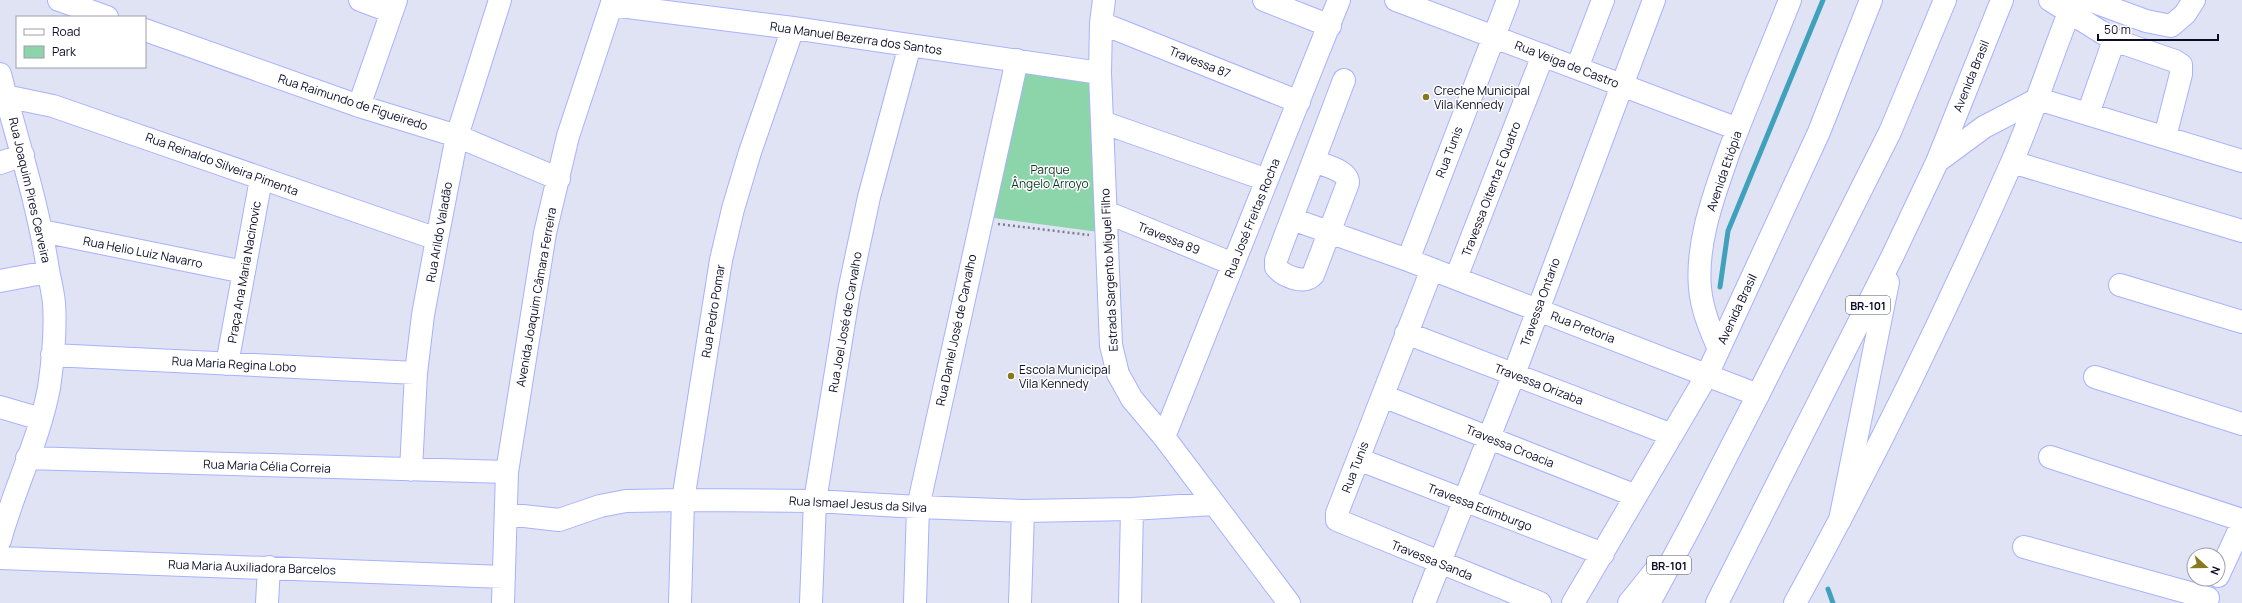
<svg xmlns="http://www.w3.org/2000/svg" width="2242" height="603" viewBox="0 0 2242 603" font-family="Manrope,sans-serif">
<rect width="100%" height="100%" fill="#e0e3f3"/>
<path fill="#8cd5ab" d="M 1025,66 L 1095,79 L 1099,232 L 994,218 Z"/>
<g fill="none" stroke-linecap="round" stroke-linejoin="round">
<path stroke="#3fa1bb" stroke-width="5" d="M 1720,287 L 1728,231 L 1823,0
M 1828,589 L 1833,603"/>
<defs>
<path id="minor" d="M 59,0 L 107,17
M 360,0 L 392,12
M 1104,0 L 1101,23 L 1100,73 L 1111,345 L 1118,374 L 1132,399 L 1164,437 L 1289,603
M 1264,0 L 1330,26
M 1396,0 L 1738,129
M 2050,0 L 2114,40 L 2175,61 L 2181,65 L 2181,74 L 2165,137
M 2089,0 L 2146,21 L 2171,26 L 2185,14 L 2194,0
M 612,5 L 793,28 L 1100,73
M 1101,23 L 1299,102
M 145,30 L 359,106 L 457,136 L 559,179
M 1577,68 L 1603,0
M 0,74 C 17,140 38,203 48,270 C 50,281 53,292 54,303 C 56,331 53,360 49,388 C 39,440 14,489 0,540
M 0,98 L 5,96 L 53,106 L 437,239
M 2038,99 L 2242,161
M 359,106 L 396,0
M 2088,114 L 2114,40
M 1102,122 L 1267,180
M 1314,161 C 1325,166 1348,170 1348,183 L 1313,275 C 1304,285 1283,276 1276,267 L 1276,260 L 1344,80
M 2012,162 L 2242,231
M 0,163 L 23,155
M 1106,212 L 1233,264
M 1292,219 L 1408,260 L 1758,395
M 42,231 L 244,272
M 1408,260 L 1508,0
M 1432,269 L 1337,513 L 1337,520 L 1540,603
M 1456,278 L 1543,55
M 0,281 L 48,272
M 2120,285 L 2242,322
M 1406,333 L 1672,435
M 1719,349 C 1710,329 1702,310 1700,288 C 1696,242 1714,195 1729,152 C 1748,101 1770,51 1790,0
M 52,355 L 416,373
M 227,364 L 261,179
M 2095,377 L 2242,424
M 1383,396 L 1636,496
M 0,407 L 41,419
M 1164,437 L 1339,0
M 2050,457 L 2242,520
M 27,458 L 507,472
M 1358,459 L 1603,554
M 411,470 L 416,373 L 423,315 L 437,239 L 457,136 L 500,0
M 506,514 L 559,520 L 600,506 L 626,501 L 683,500 L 815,501 L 918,507 L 1023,511 L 1132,509 L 1213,504
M 2024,547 L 2208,598
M 0,558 L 504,577
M 2218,576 L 2242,524
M 267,603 L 269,567
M 503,603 L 507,472 L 545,233 L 568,136 L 613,0
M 680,603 L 683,500 L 721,260 L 733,209 L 750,152 L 793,28
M 811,603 L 815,501 L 849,291 L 869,197 L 910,45
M 915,603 L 918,507 L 1017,60
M 1020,603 L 1023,511
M 1130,603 L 1132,509
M 1424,603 L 1514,374 L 1654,0
M 1573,603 L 1707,375 L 1819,132 L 1871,0
M 1795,603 C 1874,460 1946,312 2012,162 C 2035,109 2052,54 2074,0"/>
<path id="highway" d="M 1938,161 L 1984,127 L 2038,99
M 1840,520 L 1888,282
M 1629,603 L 1654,572
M 1649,603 L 1690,527 L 1758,395 L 1890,132 L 1945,0
M 1717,603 L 1893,255 L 1937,162 L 2002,0"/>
</defs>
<use href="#minor" stroke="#a8b1fe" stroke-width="24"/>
<use href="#highway" stroke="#a8b1fe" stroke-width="24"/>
<path stroke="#7a7c91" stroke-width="2.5" stroke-dasharray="2 3" stroke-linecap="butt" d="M 998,224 L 1089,235"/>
<use href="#minor" stroke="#fff" stroke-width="22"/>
<use href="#highway" stroke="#fff" stroke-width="22"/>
</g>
<g fill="#89781d" stroke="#fff" stroke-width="1.5">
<circle cx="1426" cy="97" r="4"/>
<circle cx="1011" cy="376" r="4"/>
</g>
<g text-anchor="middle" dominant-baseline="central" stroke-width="3" stroke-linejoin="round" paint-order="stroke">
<g fill="#fff" stroke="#555568" stroke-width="1">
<rect x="1846" y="296" width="44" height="18" rx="3"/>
<rect x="1647" y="556" width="44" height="18" rx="3"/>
</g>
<g font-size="11" font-weight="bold" fill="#0c0c28">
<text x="1868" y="305">BR-101</text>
<text x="1669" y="565">BR-101</text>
</g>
<g font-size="12" fill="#0c0c28" stroke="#fff">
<text transform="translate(856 38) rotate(8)">Rua Manuel Bezerra dos Santos</text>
<text transform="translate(1200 62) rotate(22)">Travessa 87</text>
<text transform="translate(1567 64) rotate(21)">Rua Veiga de Castro</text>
<text transform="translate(1971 76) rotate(-68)">Avenida Brasil</text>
<text transform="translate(353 102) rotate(18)">Rua Raimundo de Figueiredo</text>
<text transform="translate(1449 152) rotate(-69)">Rua Tunis</text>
<text transform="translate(222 164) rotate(20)">Rua Reinaldo Silveira Pimenta</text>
<text transform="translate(1724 171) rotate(-71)">Avenida Etiópia</text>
<text transform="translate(1491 189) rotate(-69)">Travessa Oitenta E Quatro</text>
<text transform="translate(30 190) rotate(77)">Rua Joaquim Pires Cerveira</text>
<text transform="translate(1252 218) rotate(-68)">Rua José Freitas Rocha</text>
<text transform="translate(439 232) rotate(-80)">Rua Arildo Valadão</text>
<text transform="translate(1169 238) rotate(22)">Travessa 89</text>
<text transform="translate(143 252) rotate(11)">Rua Helio Luiz Navarro</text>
<text transform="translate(1109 270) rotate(-93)">Estrada Sargento Miguel Filho</text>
<text transform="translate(244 272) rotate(-80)">Praça Ana Maria Nacinovic</text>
<text transform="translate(536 297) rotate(-80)">Avenida Joaquim Câmara Ferreira</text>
<text transform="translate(1540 302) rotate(-70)">Travessa Ontario</text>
<text transform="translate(1737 309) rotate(-65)">Avenida Brasil</text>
<text transform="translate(713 311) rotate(-81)">Rua Pedro Pomar</text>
<text transform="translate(845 322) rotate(-80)">Rua Joel José de Carvalho</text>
<text transform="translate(1583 327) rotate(21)">Rua Pretoria</text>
<text transform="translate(956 330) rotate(-78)">Rua Daniel José de Carvalho</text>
<text transform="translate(234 364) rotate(3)">Rua Maria Regina Lobo</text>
<text transform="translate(1539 384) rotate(21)">Travessa Orizaba</text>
<text transform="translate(1510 446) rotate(22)">Travessa Croacia</text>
<text transform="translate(267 466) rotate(2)">Rua Maria Célia Correia</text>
<text transform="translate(1355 467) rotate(-69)">Rua Tunis</text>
<text transform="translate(858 504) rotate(3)">Rua Ismael Jesus da Silva</text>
<text transform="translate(1480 507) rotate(21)">Travessa Edimburgo</text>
<text transform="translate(1432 560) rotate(22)">Travessa Sanda</text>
<text transform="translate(252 567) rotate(2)">Rua Maria Auxiliadora Barcelos</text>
</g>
<g font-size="12" fill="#0c0c28" stroke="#fff" text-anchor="start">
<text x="1434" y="90">Creche Municipal<tspan x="1434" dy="14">Vila Kennedy</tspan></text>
<text x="1019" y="369">Escola Municipal<tspan x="1019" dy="14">Vila Kennedy</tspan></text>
</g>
<g font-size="12" fill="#0a3621" stroke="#fff">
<text x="1050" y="169">Parque<tspan x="1050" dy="14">Ângelo Arroyo</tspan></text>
</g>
</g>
<rect x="16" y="16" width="130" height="52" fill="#ffffff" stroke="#9e9ea9"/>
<rect x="24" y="29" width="20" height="6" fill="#ffffff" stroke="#9e9ea9"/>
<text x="52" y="36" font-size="12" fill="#0c0c28">Road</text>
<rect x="24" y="46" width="20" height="12" fill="#8cd5ab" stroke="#9e9ea9"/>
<text x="52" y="56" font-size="12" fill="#0c0c28">Park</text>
<g transform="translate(2206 567) rotate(111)"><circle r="19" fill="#ffffff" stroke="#9e9ea9"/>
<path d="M0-3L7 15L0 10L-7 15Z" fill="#89781d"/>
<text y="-6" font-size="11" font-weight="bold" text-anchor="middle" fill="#0c0c28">N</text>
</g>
<path d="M2098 34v6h120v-6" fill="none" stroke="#0c0c28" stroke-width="2"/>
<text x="2104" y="34" font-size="12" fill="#0c0c28" stroke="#ffffff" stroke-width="3" paint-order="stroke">50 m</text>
</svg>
